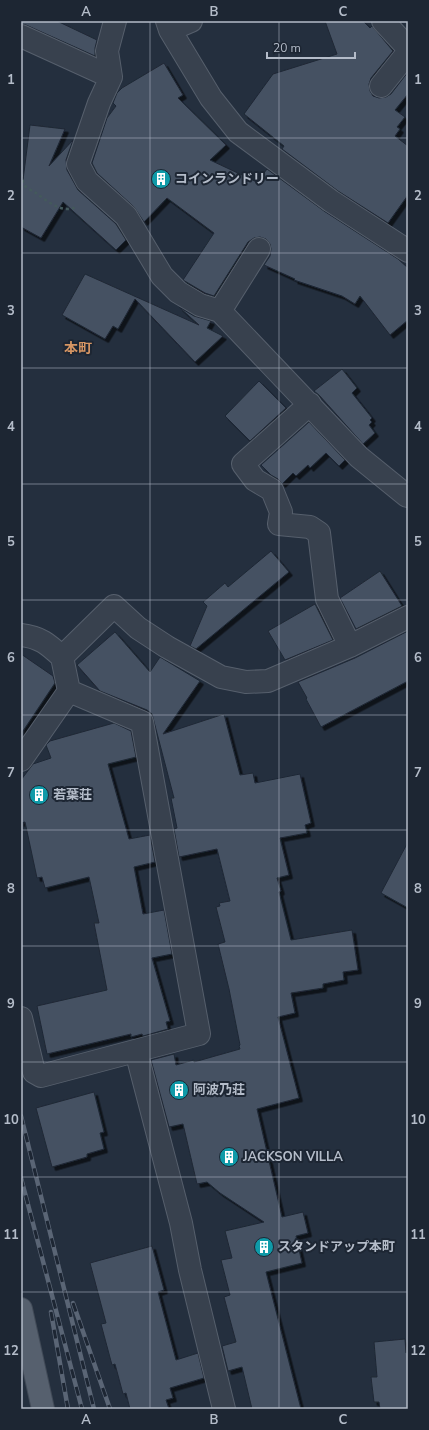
<svg xmlns="http://www.w3.org/2000/svg" width="429" height="1430" viewBox="0 0 429 1430" font-family="'Nunito Sans','Noto Sans JP',sans-serif">
<defs>
<filter id="shadow"><feDropShadow dx="3.5" dy="3.5" stdDeviation="0" flood-color="#0009"/></filter>
</defs>
<rect width="100%" height="100%" fill="#242f3e"/>
<path fill="#455162" stroke="#1f2835" filter="url(#shadow)" d="M 21,21 L 57,21 L 97,40 L 95,48 L 95,56 L 26,25 L 21,24 Z
M 325,21 L 363,21 L 370,28 L 372,26 L 393,51 L 371,78 L 369,84 L 370,91 L 373,96 L 379,98 L 386,97 L 391,94 L 408,72 L 408,94 L 395,110 L 405,117 L 397,127 L 400,129 L 395,136 L 408,146 L 408,195 L 388,223 L 338,191 L 282,149 L 284,146 L 244,114 L 273,74 L 337,54 Z
M 164,63 L 183,95 L 178,98 L 226,145 L 210,160 L 257,182 L 267,169 L 324,211 L 398,259 L 408,268 L 408,320 L 390,335 L 360,296 L 355,304 L 342,296 L 294,280 L 295,279 L 264,265 L 270,256 L 271,249 L 270,244 L 266,239 L 260,237 L 254,238 L 248,242 L 214,296 L 205,293 L 183,280 L 214,233 L 167,198 L 144,222 L 134,207 L 97,173 L 92,163 L 107,118 L 116,106 L 113,103 L 117,93 L 122,88 Z
M 30,125 L 65,129 L 49,166 L 73,140 L 66,160 L 67,170 L 78,190 L 116,224 L 126,240 L 116,250 L 63,202 L 41,238 L 21,227 L 21,179 L 23,180 Z
M 85,274 L 199,325 L 179,307 L 194,316 L 211,321 L 207,328 L 223,336 L 195,362 L 135,299 L 118,329 L 113,326 L 105,339 L 62,315 Z
M 342,369 L 357,388 L 352,393 L 372,418 L 370,420 L 372,422 L 369,425 L 375,433 L 363,444 L 319,395 L 314,391 Z
M 259,381 L 286,408 L 250,441 L 225,416 Z
M 309,422 L 345,460 L 339,466 L 326,453 L 310,468 L 308,465 L 296,476 L 293,473 L 282,484 L 278,479 L 271,475 L 261,465 Z
M 271,551 L 289,572 L 196,649 L 190,646 L 207,606 L 203,602 L 225,583 L 228,587 Z
M 380,571 L 402,606 L 356,629 L 340,598 Z
M 315,604 L 333,640 L 285,660 L 268,631 Z
M 408,631 L 408,681 L 321,727 L 306,699 L 307,698 L 298,682 L 355,658 Z
M 115,632 L 150,672 L 160,657 L 200,681 L 163,734 L 224,714 L 240,775 L 253,773 L 255,783 L 300,774 L 311,823 L 305,825 L 307,833 L 280,838 L 289,875 L 277,878 L 281,891 L 279,892 L 291,940 L 352,930 L 358,970 L 343,972 L 344,980 L 323,984 L 323,988 L 291,993 L 295,1013 L 278,1017 L 299,1098 L 257,1109 L 282,1217 L 303,1212 L 308,1233 L 296,1236 L 302,1263 L 266,1272 L 301,1409 L 252,1409 L 242,1367 L 228,1371 L 222,1346 L 236,1342 L 224,1297 L 230,1295 L 221,1260 L 232,1258 L 225,1231 L 264,1222 L 220,1193 L 207,1182 L 197,1184 L 183,1124 L 169,1127 L 151,1060 L 174,1054 L 176,1065 L 194,1060 L 194,1062 L 240,1049 L 239,1046 L 240,1045 L 229,989 L 218,944 L 225,942 L 216,907 L 220,906 L 219,903 L 230,901 L 217,849 L 179,857 L 174,829 L 177,828 L 171,798 L 174,798 L 152,714 L 147,710 L 100,691 L 77,665 Z
M 21,654 L 53,676 L 55,683 L 21,734 Z
M 114,723 L 131,731 L 136,757 L 108,764 L 129,839 L 150,835 L 155,862 L 134,867 L 143,914 L 164,910 L 172,954 L 152,958 L 170,1021 L 166,1022 L 168,1029 L 143,1036 L 142,1034 L 131,1037 L 131,1034 L 47,1054 L 37,1006 L 107,990 L 94,923 L 99,923 L 89,877 L 45,888 L 42,877 L 37,878 L 25,822 L 21,823 L 21,780 L 33,764 L 51,758 L 46,745 L 50,741 Z
M 408,842 L 408,908 L 381,893 Z
M 94,1092 L 104,1132 L 100,1133 L 104,1149 L 87,1154 L 87,1157 L 52,1167 L 36,1108 Z
M 152,1246 L 164,1290 L 158,1292 L 176,1360 L 198,1353 L 204,1378 L 170,1388 L 173,1398 L 166,1400 L 169,1409 L 130,1409 L 126,1393 L 123,1394 L 115,1364 L 112,1365 L 101,1324 L 106,1323 L 90,1263 Z
M 405,1339 L 406,1353 L 408,1352 L 408,1409 L 380,1409 L 379,1402 L 374,1402 L 371,1377 L 377,1377 L 374,1342 Z"/>
<g fill="none" stroke-linecap="round" stroke-linejoin="round">
<defs>
<path id="minor" d="M 115,21 L 107,51 L 111,77 L 99,103 L 78,164 L 87,181 L 126,216 L 162,276 L 178,292 L 200,305 L 220,311 L 359,457 L 407,496
M 167,21 L 170,30 L 211,98 L 238,132 L 331,201 L 408,251
M 383,21 L 408,48
M 170,30 L 191,21
M 21,36 L 111,77
M 381,86 L 406,55
M 220,311 L 259,249
M 310,404 L 243,464 L 255,480 L 272,490 L 281,512 L 279,524 L 310,527 L 319,533 L 327,599 L 350,646
M 21,635 C 40,637 48,644 62,657
M 21,760 L 69,691 L 62,657 L 114,606 L 138,628 L 167,647 L 221,677 L 246,682 L 268,681 L 350,646 L 408,617
M 21,1018 L 34,1072 L 41,1076 L 199,1034 L 142,722 L 69,691
M 136,1051 L 181,1223 L 190,1270 L 224,1409"/>
<path id="major" d="M 21,1309 L 43,1409"/>
</defs>
<use href="#minor" stroke="#565f6c" stroke-width="24"/>
<use href="#major" stroke="#414a57" stroke-width="24"/>
<path stroke="#44595c" stroke-width="2.5" stroke-dasharray="3 3" stroke-linecap="butt" d="M 21,174 C 22,178 23,182 25,186 C 28,189 33,191 36,193 C 47,201 62,214 76,207"/>
<use href="#minor" stroke="#38414e" stroke-width="22"/>
<use href="#major" stroke="#56606e" stroke-width="22"/>
<defs>
<path id="rail" d="M 21,1116 L 94,1409
M 21,1178 L 82,1409
M 73,1303 L 110,1409
M 51,1312 L 68,1409"/>
</defs>
<use href="#rail" stroke="#5a6575" stroke-width="4.5"/>
<use href="#rail" stroke="#1d2633" stroke-width="3" stroke-dasharray="9" stroke-linecap="butt"/>
</g>
<path fill="none" stroke="#b4bcc9" stroke-width="1" stroke-opacity="0.55" d="M 150,21 L 150,1409M 279,21 L 279,1409M 21,138 L 408,138M 21,253 L 408,253M 21,368 L 408,368M 21,484 L 408,484M 21,600 L 408,600M 21,715 L 408,715M 21,830 L 408,830M 21,946 L 408,946M 21,1062 L 408,1062M 21,1177 L 408,1177M 21,1292 L 408,1292"/>
<defs>
<symbol id="building-disc" viewBox="-11 -11 22 22"><circle r="9.5" fill="#0f9aa8" stroke="#1d2633"/><path d="M-4-6H4V6H1V3H-1V6H-4ZM-2.5-4.3h1.7v1.8h-1.7ZM.8-4.3h1.7v1.8H.8ZM-2.5-1h1.7V.8h-1.7ZM.8-1h1.7V.8H.8Z" fill="#fff"/></symbol>
</defs>
<g fill-rule="evenodd">
<use href="#building-disc" x="150" y="168" width="22" height="22"/>
<use href="#building-disc" x="28" y="784" width="22" height="22"/>
<use href="#building-disc" x="168" y="1079" width="22" height="22"/>
<use href="#building-disc" x="218" y="1146" width="22" height="22"/>
<use href="#building-disc" x="253" y="1236" width="22" height="22"/>
</g>
<g text-anchor="middle" dominant-baseline="central" stroke-width="4" stroke-linejoin="round" paint-order="stroke">
<g font-size="13" font-weight="bold" fill="#b4bcc9" stroke="#1d2633" text-anchor="start">
<text x="175" y="179">コインランドリー</text>
<text x="53" y="795">若葉荘</text>
<text x="193" y="1090">阿波乃荘</text>
<text x="243" y="1157">JACKSON VILLA</text>
<text x="278" y="1247">スタンドアップ本町</text>
</g>
<g font-size="14" font-weight="bold" fill="#d59563" stroke="#1d2633">
<text x="78" y="348">本町</text>
</g>
</g>
<rect width="429" height="1430" fill="none" stroke="#1d2633" stroke-width="44"/>
<path d="M267 52v6h88v-6" fill="none" stroke="#b4bcc9" stroke-width="2"/>
<text x="273" y="52" font-size="12" fill="#b4bcc9" stroke="#1d2633" stroke-width="3" paint-order="stroke">20 m</text>
<rect x="22" y="22" width="385" height="1386" fill="none" stroke="#b4bcc9" stroke-width="1.5"/>
<g font-size="13" text-anchor="middle" font-weight="bold" fill="#b4bcc9">
<text x="86" y="16">A</text>
<text x="214" y="16">B</text>
<text x="343" y="16">C</text>
<text x="11" y="84">1</text>
<text x="418" y="84">1</text>
<text x="11" y="200">2</text>
<text x="418" y="200">2</text>
<text x="11" y="315">3</text>
<text x="418" y="315">3</text>
<text x="11" y="431">4</text>
<text x="418" y="431">4</text>
<text x="11" y="546">5</text>
<text x="418" y="546">5</text>
<text x="11" y="662">6</text>
<text x="418" y="662">6</text>
<text x="11" y="777">7</text>
<text x="418" y="777">7</text>
<text x="11" y="893">8</text>
<text x="418" y="893">8</text>
<text x="11" y="1008">9</text>
<text x="418" y="1008">9</text>
<text x="11" y="1124">10</text>
<text x="418" y="1124">10</text>
<text x="11" y="1239">11</text>
<text x="418" y="1239">11</text>
<text x="11" y="1355">12</text>
<text x="418" y="1355">12</text>
<text x="86" y="1424">A</text>
<text x="214" y="1424">B</text>
<text x="343" y="1424">C</text>
</g>
</svg>
